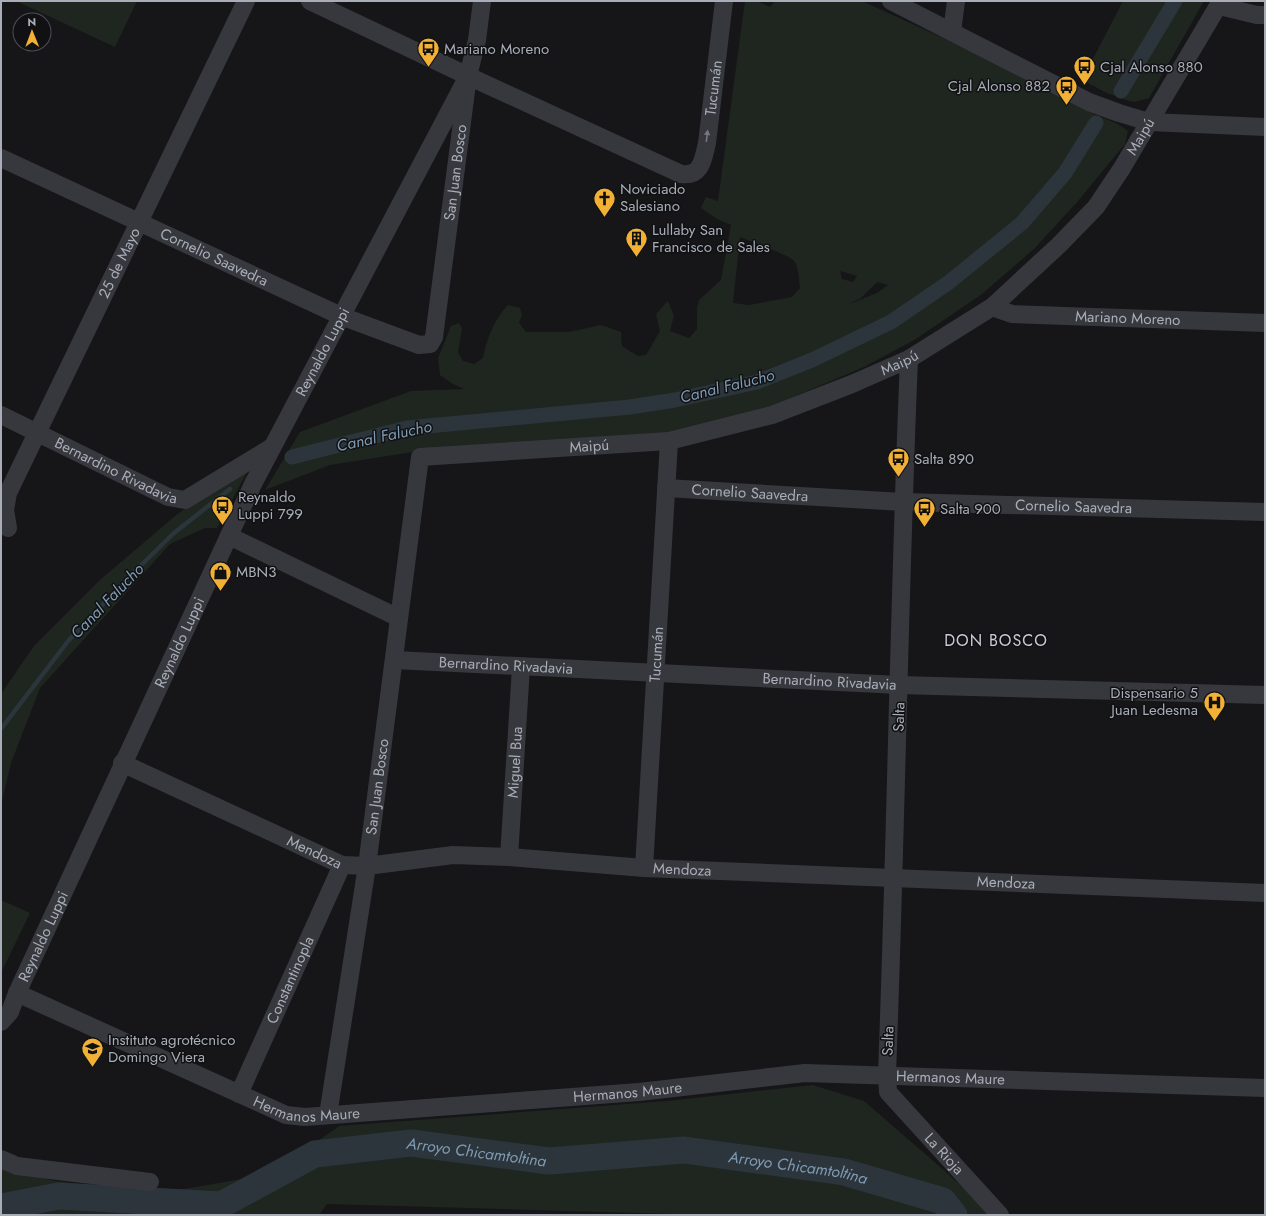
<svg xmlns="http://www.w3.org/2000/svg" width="1266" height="1216" viewBox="0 0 1266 1216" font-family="Jost,sans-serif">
<rect width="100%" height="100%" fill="#161618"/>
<path fill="#1e261f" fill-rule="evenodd" d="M 16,1 L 137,1 L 115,47 Z
M 745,1 L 759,2 L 770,7 L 775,1 L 862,1 L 991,60 L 1094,114 L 1118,124 L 1128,131 L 1125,144 L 1078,201 L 1034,249 L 982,294 L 916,339 L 864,367 L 767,408 L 645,440 L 451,446 L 330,465 L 265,490 L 300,432 L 411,391 L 464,389 L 453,384 L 440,375 L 438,358 L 451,326 L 459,323 L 462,329 L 458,352 L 463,361 L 474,364 L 483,358 C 487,338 494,320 508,305 L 520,308 L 522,315 L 519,323 L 526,332 L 569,332 L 601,325 L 621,332 L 622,346 L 638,356 L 646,355 L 660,331 L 656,314 L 668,301 L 674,316 L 670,331 L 689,338 L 697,329 L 697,307 L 699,300 L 721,280 L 731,225 L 717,219 L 701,208 L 706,197 L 718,201 ZM 740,237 C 750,241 791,256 794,261 C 799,267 799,281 800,288 L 792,297 L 749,305 L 733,303 ZM 840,271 L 857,276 L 853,282 L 842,279 ZM 877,282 L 888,285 L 877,293 L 847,305 L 861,298 Z
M 1123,1 L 1204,1 L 1149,98 L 1135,102 L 1129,101 L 1107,93 L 1082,80 Z
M 252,463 L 217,528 L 205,528 L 170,544 L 40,688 L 11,763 L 1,805 L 1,694 L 34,646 L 100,580 L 175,516 L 228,477 Z
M 1,900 L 30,913 L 1,973 Z
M 813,1085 L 864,1101 L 946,1172 L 993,1215 L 710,1215 L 327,1204 L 319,1215 L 1,1215 L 1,1167 L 55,1181 L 135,1190 L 184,1189 L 271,1174 L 339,1126 L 667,1101 Z"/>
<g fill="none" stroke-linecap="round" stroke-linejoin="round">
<path stroke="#2c353c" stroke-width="4.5" d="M 1,729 L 69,640 L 128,578 L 174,533 L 230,489"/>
<path stroke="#2c353c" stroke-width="15" d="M 1121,91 L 1175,1
M 292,457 L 407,428 L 630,407 L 675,400 L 757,382 L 812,360 L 891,322 L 948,283 L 1022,223 L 1065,173 L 1096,123"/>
<path stroke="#2c353c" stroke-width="27" id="s1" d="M 1,1207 L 59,1196 L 221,1205 L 315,1154 L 411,1143 L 549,1161 L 684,1150 L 844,1172 L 943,1201 L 954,1215"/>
<g stroke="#37383d" stroke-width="18">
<path id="s2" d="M 310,1 L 468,76 L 681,174 C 702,177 703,159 707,143 L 724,1"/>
<path d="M 891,1 L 1089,102 L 1119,113 L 1149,122 L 1265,127"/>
<path d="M 1219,6 L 1257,15 L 1265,15"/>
<path d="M 952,32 L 956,1"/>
<path id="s3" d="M 1,158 L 341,316 L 419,345 L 430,344 L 434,337 L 468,76 L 477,40 L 482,1"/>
<path id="s4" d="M 992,307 L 1012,314 L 1265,323"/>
<path id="s5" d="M 909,359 C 899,598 896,836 887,1074 L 888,1092 L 1000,1215"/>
<path id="s6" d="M 1,415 L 168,497 L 185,500 L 272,447"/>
<path id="s7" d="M 666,488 L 903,502 L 1265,512"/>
<path id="s8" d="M 8,528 L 5,510 L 8,493 L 246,1"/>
<path d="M 229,536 L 399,618"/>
<path id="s9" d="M 395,660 L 899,685 L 1265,695"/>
<path id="s10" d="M 122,763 L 342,865 L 367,866 L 453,855 L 509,857 L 644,868 L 1265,893"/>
<path id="s11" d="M 509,857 L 521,667"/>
<path id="s12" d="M 644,868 L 669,441"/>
<path id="s13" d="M 17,993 L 286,1115 L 305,1117 L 639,1092 L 805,1073 L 1265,1088"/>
<path id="s14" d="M 1,1022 L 10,1012 L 17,993 L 253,484 L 468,76"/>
<path id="s15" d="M 239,1094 L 342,865"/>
<path id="s16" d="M 328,1115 L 367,866 L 420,457 L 669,441 L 772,415 L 852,384 L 909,359 L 992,307 L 1059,245 L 1096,207 L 1122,168 L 1221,1"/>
<path d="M 1,1159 L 17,1166 L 150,1182"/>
</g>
</g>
<defs><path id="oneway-solid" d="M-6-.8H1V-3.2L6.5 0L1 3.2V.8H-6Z"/></defs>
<use fill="#757881" href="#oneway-solid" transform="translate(707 136) rotate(-83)"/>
<defs>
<symbol id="bus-pin" viewBox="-11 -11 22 30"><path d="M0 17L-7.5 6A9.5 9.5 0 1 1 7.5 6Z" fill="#f2b134" stroke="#111113"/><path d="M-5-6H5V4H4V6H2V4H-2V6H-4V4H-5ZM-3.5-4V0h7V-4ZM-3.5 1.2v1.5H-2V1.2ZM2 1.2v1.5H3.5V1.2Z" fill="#111"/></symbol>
<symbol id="church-pin" viewBox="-11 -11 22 30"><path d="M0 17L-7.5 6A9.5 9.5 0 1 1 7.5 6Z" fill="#f2b134" stroke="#111113"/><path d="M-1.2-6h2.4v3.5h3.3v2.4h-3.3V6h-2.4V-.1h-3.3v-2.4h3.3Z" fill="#111"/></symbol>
<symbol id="building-pin" viewBox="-11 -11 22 30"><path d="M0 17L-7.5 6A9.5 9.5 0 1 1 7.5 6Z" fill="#f2b134" stroke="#111113"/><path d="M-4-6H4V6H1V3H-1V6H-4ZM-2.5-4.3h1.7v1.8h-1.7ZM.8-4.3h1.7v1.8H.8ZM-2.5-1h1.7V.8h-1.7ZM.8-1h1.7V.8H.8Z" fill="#111"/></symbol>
<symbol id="shop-pin" viewBox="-11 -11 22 30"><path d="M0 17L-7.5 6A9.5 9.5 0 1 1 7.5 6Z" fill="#f2b134" stroke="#111113"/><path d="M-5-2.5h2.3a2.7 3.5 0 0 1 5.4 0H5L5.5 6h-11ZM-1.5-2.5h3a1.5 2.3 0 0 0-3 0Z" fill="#111"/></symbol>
<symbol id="hospital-pin" viewBox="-11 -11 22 30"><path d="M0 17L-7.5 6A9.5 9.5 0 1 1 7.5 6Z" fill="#f2b134" stroke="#111113"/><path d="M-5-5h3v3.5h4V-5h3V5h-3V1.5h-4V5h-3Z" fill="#111"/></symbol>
<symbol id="school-pin" viewBox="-11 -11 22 30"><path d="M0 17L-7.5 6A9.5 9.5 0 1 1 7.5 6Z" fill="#f2b134" stroke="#111113"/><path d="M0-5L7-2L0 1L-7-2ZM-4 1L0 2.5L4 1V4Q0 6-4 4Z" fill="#111"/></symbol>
</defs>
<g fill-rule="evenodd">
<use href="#bus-pin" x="416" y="36" width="25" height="34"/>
<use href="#bus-pin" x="1072" y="54" width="25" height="34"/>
<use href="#bus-pin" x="1054" y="74" width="25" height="34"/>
<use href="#church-pin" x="592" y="186" width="25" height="34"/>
<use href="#building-pin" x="624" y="226" width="25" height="34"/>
<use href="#bus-pin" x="886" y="446" width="25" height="34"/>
<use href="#bus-pin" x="210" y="494" width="25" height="34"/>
<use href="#bus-pin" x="912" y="496" width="25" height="34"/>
<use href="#shop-pin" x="208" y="560" width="25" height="34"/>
<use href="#hospital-pin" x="1202" y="690" width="25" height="34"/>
<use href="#school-pin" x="80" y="1036" width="25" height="34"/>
</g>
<g text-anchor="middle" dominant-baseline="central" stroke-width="3" stroke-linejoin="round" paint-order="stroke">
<g font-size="15" fill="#a8adb8" stroke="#111113" text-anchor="start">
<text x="444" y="49">Mariano Moreno</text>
<text x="1100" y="67">Cjal Alonso 880</text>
<text x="1050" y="86" text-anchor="end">Cjal Alonso 882</text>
<text x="620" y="189">Noviciado<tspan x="620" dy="17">Salesiano</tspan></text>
<text x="652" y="230">Lullaby San<tspan x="652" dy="17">Francisco de Sales</tspan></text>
<text x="914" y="459">Salta 890</text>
<text x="238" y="497">Reynaldo<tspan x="238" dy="17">Luppi 799</tspan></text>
<text x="940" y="509">Salta 900</text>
<text x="236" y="572">MBN3</text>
<text x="1198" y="693" text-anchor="end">Dispensario 5<tspan x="1198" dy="17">Juan Ledesma</tspan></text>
<text x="108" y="1040">Instituto agrotécnico<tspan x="108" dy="17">Domingo Viera</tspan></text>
</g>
<g font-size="15" fill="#a8adb8" stroke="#111113">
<text stroke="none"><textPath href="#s2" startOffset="511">Tucumán</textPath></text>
<text stroke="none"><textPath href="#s16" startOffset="1494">Maipú</textPath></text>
<text stroke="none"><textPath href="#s3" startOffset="643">San Juan Bosco</textPath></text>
<text stroke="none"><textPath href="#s3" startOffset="235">Cornelio Saavedra</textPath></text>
<text stroke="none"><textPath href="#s8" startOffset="291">25 de Mayo</textPath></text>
<text stroke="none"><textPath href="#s4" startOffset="137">Mariano Moreno</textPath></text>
<text stroke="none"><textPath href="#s14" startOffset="744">Reynaldo Luppi</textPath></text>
<text stroke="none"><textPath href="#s16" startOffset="1158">Maipú</textPath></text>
<text stroke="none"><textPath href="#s16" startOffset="834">Maipú</textPath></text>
<text stroke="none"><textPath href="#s6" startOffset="128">Bernardino Rivadavia</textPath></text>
<text stroke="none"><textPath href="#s7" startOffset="84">Cornelio Saavedra</textPath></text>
<text stroke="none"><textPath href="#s7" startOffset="408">Cornelio Saavedra</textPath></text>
<text stroke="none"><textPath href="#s14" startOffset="420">Reynaldo Luppi</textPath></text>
<text stroke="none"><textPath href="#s12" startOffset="214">Tucumán</textPath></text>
<text stroke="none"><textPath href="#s9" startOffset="111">Bernardino Rivadavia</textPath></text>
<text stroke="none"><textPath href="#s9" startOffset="435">Bernardino Rivadavia</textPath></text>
<text transform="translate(899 717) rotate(-88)">Salta</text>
<text stroke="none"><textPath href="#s11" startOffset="95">Miguel Bua</textPath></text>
<text stroke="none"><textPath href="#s16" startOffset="332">San Juan Bosco</textPath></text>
<text stroke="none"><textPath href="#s10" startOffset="212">Mendoza</textPath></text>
<text stroke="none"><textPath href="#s10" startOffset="584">Mendoza</textPath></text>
<text stroke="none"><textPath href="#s10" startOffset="908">Mendoza</textPath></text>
<text stroke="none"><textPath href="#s14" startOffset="96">Reynaldo Luppi</textPath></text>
<text stroke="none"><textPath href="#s15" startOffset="125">Constantinopla</textPath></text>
<text transform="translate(888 1041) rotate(-88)">Salta</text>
<text stroke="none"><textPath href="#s13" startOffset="962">Hermanos Maure</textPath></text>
<text stroke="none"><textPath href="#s13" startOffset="638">Hermanos Maure</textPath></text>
<text stroke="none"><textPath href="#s13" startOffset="315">Hermanos Maure</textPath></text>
<text stroke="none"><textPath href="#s5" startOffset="817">La Rioja</textPath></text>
</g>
<g font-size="16" font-style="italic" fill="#7f9bb3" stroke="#111113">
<text transform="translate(727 386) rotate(-14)">Canal Falucho</text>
<text transform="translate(384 436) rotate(-12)">Canal Falucho</text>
<text transform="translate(107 601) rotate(-46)">Canal Falucho</text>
<text stroke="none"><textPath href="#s1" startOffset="491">Arroyo Chicamtoltina</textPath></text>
<text stroke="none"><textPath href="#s1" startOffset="815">Arroyo Chicamtoltina</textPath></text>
</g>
<g font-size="16" letter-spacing="1" fill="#c9ccd4" stroke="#111113">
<text x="996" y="640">DON BOSCO</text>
</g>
</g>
<rect width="1266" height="1216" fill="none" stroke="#a8adb8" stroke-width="4"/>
<g transform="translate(32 32) rotate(359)"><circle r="19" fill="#111113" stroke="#4d4f55"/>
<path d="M0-3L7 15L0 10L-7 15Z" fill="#f2b134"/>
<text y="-6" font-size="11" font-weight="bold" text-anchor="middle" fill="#a8adb8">N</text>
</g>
</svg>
